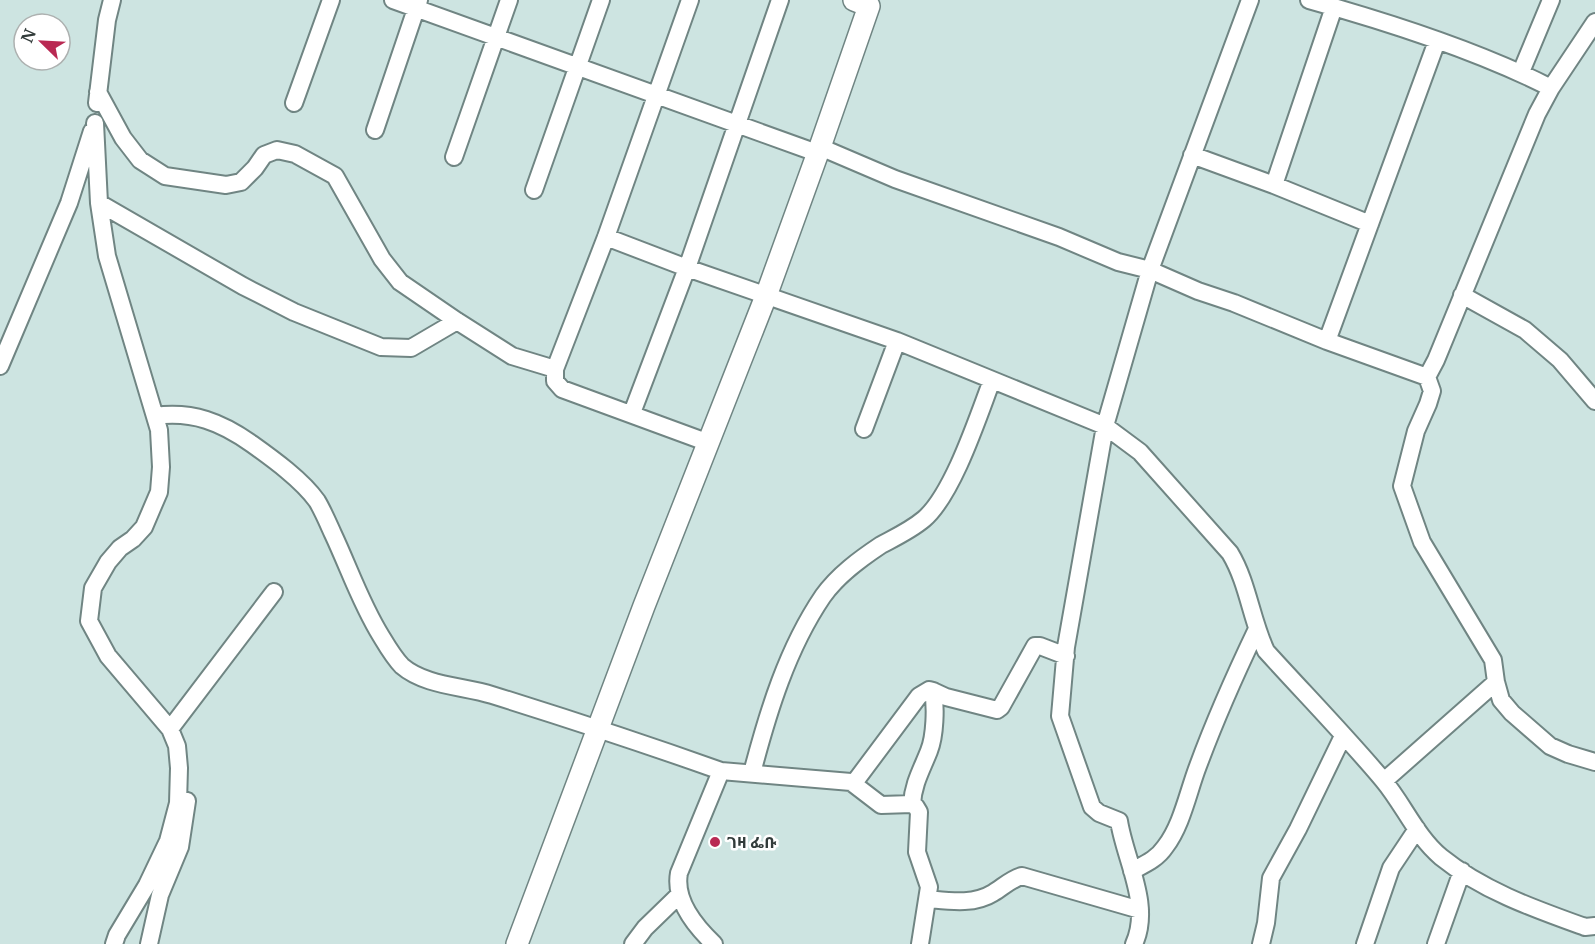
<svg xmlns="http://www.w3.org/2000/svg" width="1595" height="944" viewBox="0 0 1595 944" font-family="Merriweather,'Noto Sans Ethiopic',serif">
<rect width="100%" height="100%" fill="#cde4e1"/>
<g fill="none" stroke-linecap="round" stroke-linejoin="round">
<defs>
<path id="minor" d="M 393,0 L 817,153
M 690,0 L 606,237 L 555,369 L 555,381 L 562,389 L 709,443
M 1309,0 C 1388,22 1477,50 1551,88
M 1521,72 L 1551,0
M 98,92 L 123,138 L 140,160 L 165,176 L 226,185 L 241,182 L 255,168 L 264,155 L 277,150 L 295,154 L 335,176 L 382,259 L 400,282 L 457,321 L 512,356 L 555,369
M 97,103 L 107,20 L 112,0
M 294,103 L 331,0
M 95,123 L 99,203 L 107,256 L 159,430 L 161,467 L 159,492 L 144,527 L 133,539 L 120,548 L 108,562 L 93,588 L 89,621 L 108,656 L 170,729 L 177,746 L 179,768 L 178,803 L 168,841 L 147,885 L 117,935 L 114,944
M 375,130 L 419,0
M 820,147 L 895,179 L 1059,237 L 1118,262 L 1150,270 L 1198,291 L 1234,303 L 1327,341 L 1427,377 L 1436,360 L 1537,114 L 1551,88 L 1595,22
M 1192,155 L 1274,185 L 1370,224
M 454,157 L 509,0
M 1274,185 L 1334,7
M 534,190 L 601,0
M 99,203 L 243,286 L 294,312 L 381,347 L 411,348 L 457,321
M 606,237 L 687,268 L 897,341 L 1105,426 L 1140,452 L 1230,553 C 1248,583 1251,619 1266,651 C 1305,694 1346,736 1383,780 C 1404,805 1416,836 1441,857 C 1483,891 1535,909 1585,927 L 1595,926
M 1462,295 L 1525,330 L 1560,360 L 1595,401
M 1327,341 L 1437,41
M 0,366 L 69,203 L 92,131
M 1427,377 L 1432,391 L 1428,404 L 1416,431 L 1402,486 L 1422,542 L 1493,660 L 1496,682 L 1501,700 L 1512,713 L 1550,746 L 1568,754 L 1595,762
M 632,413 L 687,268 L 780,0
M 155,416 C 193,411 221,422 252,444 C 273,459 302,480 317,501 C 323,511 328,523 333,534 C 349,568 361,604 381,636 C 387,646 394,658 402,666 C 425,686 464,686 492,695 C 569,719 645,744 721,771 L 679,873 C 674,900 695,926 714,944
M 864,429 L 897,341
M 933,691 L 946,697 L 997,710 L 1001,707 L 1035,646 L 1040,646 L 1066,656
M 170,729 L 274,592
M 721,771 L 851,782 L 881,805 L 912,804 L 916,807 L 919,812 L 917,852 L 929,887 L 920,944
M 752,773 C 768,712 787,649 823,596 C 838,575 860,559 881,545 C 896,537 911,530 924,519 C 953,494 978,417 992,380
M 1384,781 L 1496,682
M 854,783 L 919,696 L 929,690 L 933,691 C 936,707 935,736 929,751 C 922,769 913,784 912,804
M 1132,871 C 1145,864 1157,859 1165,847 C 1182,825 1188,792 1198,766 C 1215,720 1235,675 1256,631
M 928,899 C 949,901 974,905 993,893 C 1003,887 1011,879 1022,876 L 1140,910
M 149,944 L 160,895 L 180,847 L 187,801
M 633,944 L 645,928 L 679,895
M 1134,944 C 1152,905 1125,860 1119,821 L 1099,813 L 1092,807 L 1060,716 L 1066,647 L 1105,426 L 1150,270 L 1250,0
M 1261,944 L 1266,923 L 1271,878 L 1298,829 L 1343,736
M 1365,944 L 1391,868 L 1417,829
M 1436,944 L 1462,871"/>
<path id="major" d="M 517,944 L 644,606 L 766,296 L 820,147 L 869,6 L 854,0"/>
</defs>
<use href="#minor" stroke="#708583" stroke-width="20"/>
<use href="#major" stroke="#708583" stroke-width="24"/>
<use href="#minor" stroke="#fff" stroke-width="16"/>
<use href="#major" stroke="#fff" stroke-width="21"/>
</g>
<circle fill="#b92953" stroke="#fff" stroke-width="2" cx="715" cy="842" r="6"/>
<g text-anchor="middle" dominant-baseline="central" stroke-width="5" stroke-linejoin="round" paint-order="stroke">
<g font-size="16" font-weight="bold" fill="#323b3a" stroke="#fff" text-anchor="start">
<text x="727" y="842">ገዛ ፌቡ</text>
</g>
</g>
<g transform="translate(42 42) rotate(294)"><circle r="28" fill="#ffffff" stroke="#adb1b0" stroke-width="1.5"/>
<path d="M0-4.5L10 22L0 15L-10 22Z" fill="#b92953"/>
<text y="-9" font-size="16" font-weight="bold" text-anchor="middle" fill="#323b3a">N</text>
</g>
</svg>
